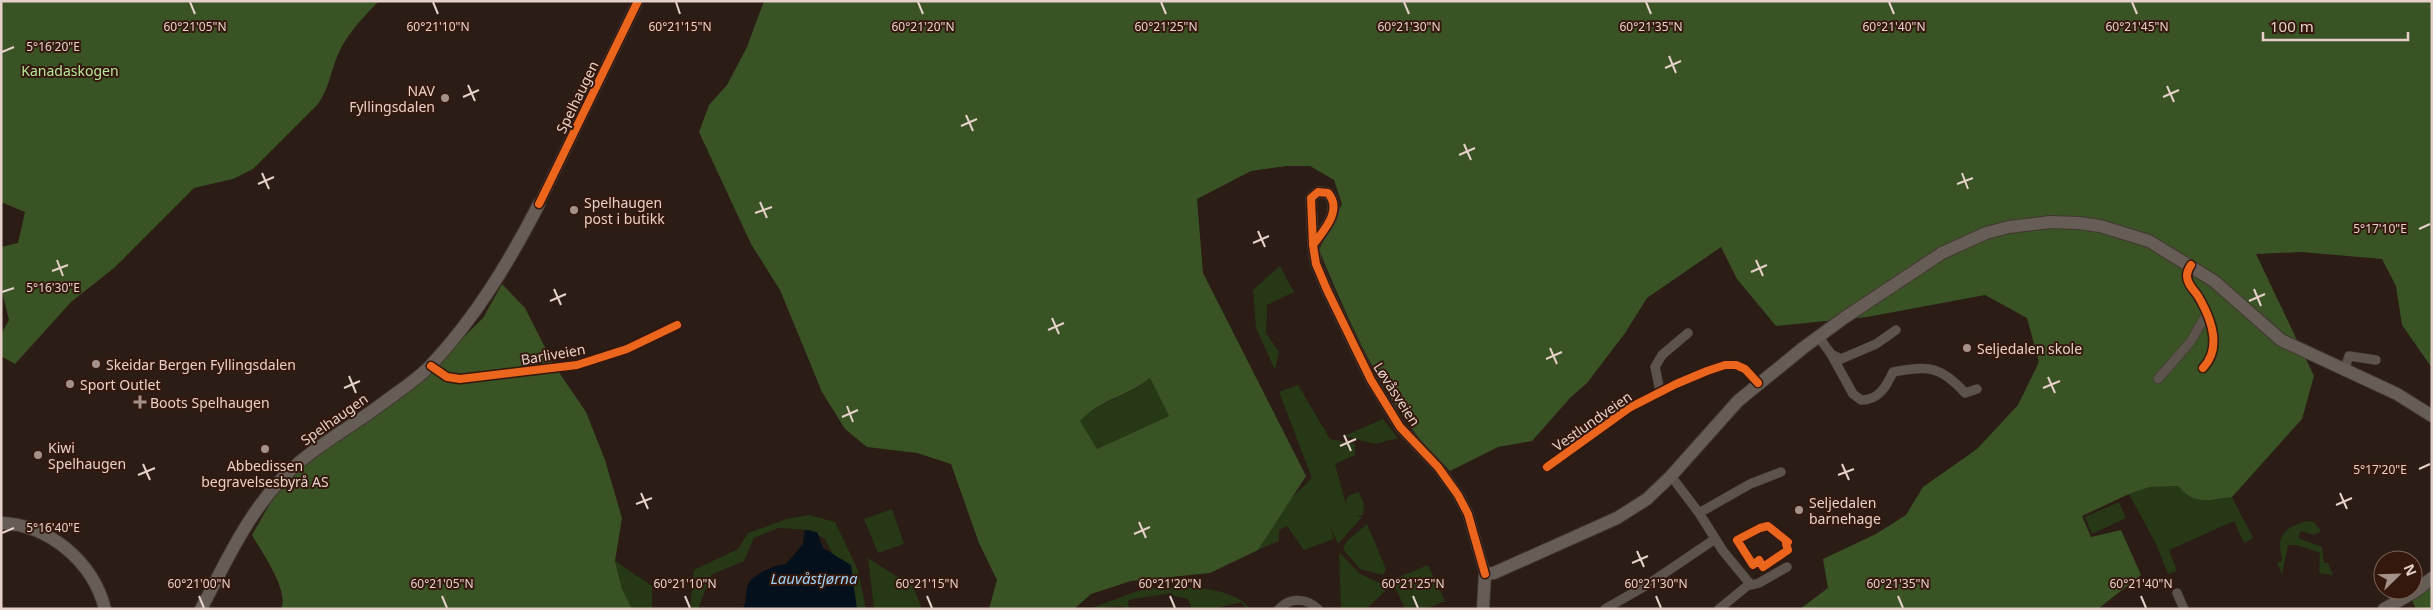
<svg xmlns="http://www.w3.org/2000/svg" width="2433" height="610" viewBox="0 0 2433 610" font-family="'Noto Sans',sans-serif">
<rect width="100%" height="100%" fill="#2b1c16"/>
<path fill="#263816" d="M 1280,266 L 1294,292 L 1267,305 L 1266,333 L 1279,352 L 1275,370 L 1256,328 L 1253,290 Z
M 1150,378 L 1169,416 L 1097,449 L 1079,421 C 1102,399 1128,397 1150,378 Z
M 1298,385 L 1330,439 L 1355,444 L 1355,455 L 1335,464 L 1347,508 L 1346,499 L 1350,495 L 1359,492 L 1364,504 L 1363,515 L 1356,516 L 1362,517 L 1338,544 L 1330,526 L 1334,539 L 1304,550 L 1287,526 L 1279,530 L 1279,541 L 1258,550 L 1278,511 L 1312,478 L 1279,392 Z
M 1383,419 L 1398,438 L 1375,444 L 1344,436 Z
M 2178,486 C 2195,506 2208,500 2232,497 L 2253,538 L 2244,543 L 2234,521 L 2169,550 L 2177,571 L 2168,574 L 2156,544 L 2129,494 L 2150,487 Z
M 2119,502 L 2126,518 L 2092,534 L 2085,517 Z
M 892,509 L 904,544 L 878,553 L 864,519 Z
M 809,515 L 835,522 L 858,570 L 866,609 L 855,609 L 853,594 L 825,539 L 810,530 L 778,528 L 754,538 L 744,561 L 711,575 L 698,609 L 690,609 L 694,570 L 738,549 L 748,533 L 787,519 Z
M 2307,521 L 2314,522 L 2321,531 L 2314,535 L 2301,531 L 2298,538 L 2322,547 L 2324,563 L 2328,563 L 2333,575 L 2319,573 L 2320,553 L 2297,545 L 2288,545 L 2282,575 L 2277,563 L 2282,561 C 2282,556 2280,551 2280,546 C 2279,531 2295,524 2307,521 Z
M 1367,524 L 1386,569 L 1383,575 L 1360,569 L 1343,549 L 1347,541 Z
M 1339,552 L 1360,574 L 1382,584 L 1385,591 L 1366,609 L 1341,609 Z
M 868,558 L 896,576 L 910,579 L 922,609 L 874,609 Z
M 615,561 L 652,586 L 652,609 L 632,609 L 622,589 Z
M 1428,565 L 1445,601 L 1426,609 L 1405,609 L 1392,580 Z
M 1164,587 C 1189,587 1234,587 1250,609 L 1246,609 L 1241,602 L 1213,609 L 1192,609 L 1188,599 L 1174,596 L 1171,593 L 1128,600 L 1129,609 L 1125,609 L 1124,606 L 1089,609 L 1138,591 Z"/>
<path fill="#3a5325" fill-rule="evenodd" d="M 1,1 L 379,1 C 365,15 349,32 340,50 C 331,68 330,87 318,104 L 253,169 L 233,179 L 194,188 L 114,268 L 71,302 L 15,364 L 1,356 L 1,334 L 9,320 L 1,288 L 1,247 L 18,243 L 25,212 L 1,202 Z
M 764,1 L 2432,1 L 2432,368 L 2402,325 L 2396,286 L 2382,259 L 2302,252 L 2256,254 L 2314,376 L 2302,419 L 2232,497 C 2208,500 2195,506 2178,486 L 2150,487 L 2129,494 L 2082,516 L 2091,537 L 2121,530 L 2141,575 L 2098,609 L 1800,609 L 1828,588 L 1823,559 L 1876,534 L 1906,515 L 1923,487 L 1977,449 L 2018,405 L 2039,362 L 2027,318 L 1985,295 L 1867,317 L 1776,326 L 1737,279 L 1721,247 L 1647,298 L 1625,333 L 1587,383 L 1570,398 L 1532,441 L 1498,447 L 1450,471 C 1437,457 1423,444 1412,429 C 1372,375 1345,312 1319,250 L 1342,204 L 1334,180 L 1310,166 L 1287,166 L 1251,171 L 1197,199 L 1203,273 L 1306,476 L 1258,550 L 1210,573 L 1131,581 L 1091,594 L 1074,609 L 989,609 L 997,580 L 979,543 L 951,464 L 917,453 L 867,447 L 845,429 L 822,392 L 780,290 L 751,244 L 699,132 L 709,105 L 727,85 L 747,47 ZM 1150,378 L 1169,416 L 1097,449 L 1080,421 C 1102,398 1127,397 1150,378 Z
M 502,284 L 525,308 L 554,365 L 586,412 L 605,460 L 622,518 L 615,561 L 622,589 L 632,609 L 281,609 C 290,591 261,551 252,535 L 284,479 L 424,377 L 483,318 Z
M 2432,581 L 2432,609 L 2416,609 L 2411,598 Z"/>
<path fill="#04101b" d="M 805,530 L 817,532 L 823,548 L 851,565 L 857,609 L 743,609 C 747,601 745,593 748,585 C 752,574 775,565 786,564 L 803,544 Z"/>
<g fill="none" stroke-linecap="round" stroke-linejoin="round">
<defs>
<path id="minor" d="M 2191,265 C 2189,268 2187,272 2187,276 C 2187,284 2194,290 2198,296 C 2211,318 2223,347 2203,368
M 1818,336 L 1831,354 L 1841,359 L 1876,344 L 1896,330
M 1831,354 L 1853,394 L 1861,400 C 1879,400 1886,387 1893,372 C 1928,366 1940,365 1965,393 L 1977,389
M 431,366 L 447,377 L 460,379 L 577,365 L 627,349 L 677,325
M 2344,371 L 2349,356 L 2376,360
M 2158,379 L 2191,341 L 2206,315
M 1660,391 L 1655,367 L 1662,355 L 1688,333
M 1547,467 L 1629,408 L 1676,384 L 1707,371 L 1725,365 L 1736,365 L 1745,369 L 1758,383
M 1671,476 L 1699,513 L 1723,551 L 1751,585
M 1699,513 L 1750,484 L 1781,472
M 1768,526 L 1788,542 L 1786,544 L 1788,550 L 1763,567 L 1759,560 L 1753,565 L 1737,540 L 1760,528 Z
M 2177,593 L 2184,609
M 1279,609 C 1290,597 1307,598 1318,609
M 1605,609 L 1647,585 L 1715,539
M 1719,609 L 1747,586 L 1759,583 L 1787,567"/>
<path id="tertiary" d="M 539,204 L 638,1
M 1313,245 C 1324,230 1343,210 1328,193 L 1318,192 L 1311,198 L 1313,245 L 1316,264 L 1327,290 L 1371,380 L 1400,427 L 1438,467 L 1458,495 L 1468,514 L 1485,574"/>
<path id="secondary" d="M 1,523 C 50,525 93,562 105,609
M 201,609 C 224,566 245,519 278,483 C 309,448 351,428 387,400 C 402,389 419,378 431,365 C 476,317 509,262 539,204
M 1483,609 L 1485,574 L 1494,573 L 1617,518 L 1647,499 L 1671,476 L 1738,401 L 1803,348 L 1844,318 L 1942,253 L 1986,233 L 2009,227 L 2050,222 L 2079,223 L 2100,226 L 2149,241 L 2214,281 L 2281,340 L 2397,394 L 2432,416
M 2384,609 L 2416,591 L 2432,578"/>
</defs>
<use href="#minor" stroke="#433631" stroke-width="10"/>
<use href="#tertiary" stroke="#433631" stroke-width="12"/>
<use href="#secondary" stroke="#433631" stroke-width="14"/>
<use href="#minor" stroke="#5b534c" stroke-width="9"/>
<use href="#tertiary" stroke="#5b534c" stroke-width="11"/>
<use href="#secondary" stroke="#665e56" stroke-width="12"/>
<defs>
<path id="cycleway" d="M 539,204 L 638,1
M 1313,245 C 1324,230 1343,210 1328,193 L 1318,192 L 1311,198 L 1313,245 L 1316,264 L 1327,290 L 1371,380 L 1400,427 L 1438,467 L 1458,495 L 1468,514 L 1485,574
M 2191,265 C 2189,268 2187,272 2187,276 C 2187,284 2194,290 2198,296 C 2211,318 2223,347 2203,368
M 431,366 L 447,377 L 460,379 L 577,365 L 627,349 L 677,325
M 1547,467 L 1629,408 L 1676,384 L 1707,371 L 1725,365 L 1736,365 L 1745,369 L 1758,383
M 1768,526 L 1788,542 L 1786,544 L 1788,550 L 1763,567 L 1759,560 L 1753,565 L 1737,540 L 1760,528 Z"/>
</defs>
<use href="#cycleway" stroke="#34180d" stroke-width="11"/>
<use href="#cycleway" stroke="#eb651d" stroke-width="8"/>
</g>
<path fill="none" stroke="#e5d1c9" stroke-width="2" d="M 190,2 L 195,14M 433,2 L 438,14M 676,2 L 680,14M 918,2 L 923,14M 1161,2 L 1166,14M 1404,2 L 1409,14M 1646,2 L 1651,14M 1889,2 L 1894,14M 2132,2 L 2137,14M 2,52 L 14,47M 1669,56 L 1676,73M 1665,68 L 1681,61M 468,85 L 475,101M 2167,86 L 2174,102M 463,97 L 479,90M 2163,97 L 2179,90M 966,115 L 973,131M 961,126 L 977,119M 1464,144 L 1471,160M 1459,155 L 1475,148M 262,173 L 269,189M 1962,173 L 1968,189M 258,184 L 274,177M 1957,184 L 1973,178M 760,202 L 767,218M 755,213 L 772,207M 2419,229 L 2430,224M 1258,231 L 1265,247M 1253,243 L 1269,236M 57,260 L 63,276M 1756,260 L 1763,276M 52,271 L 68,265M 1751,272 L 1767,265M 554,289 L 561,305M 2254,289 L 2261,306M 2,292 L 14,288M 550,301 L 566,294M 2249,301 L 2265,294M 1052,318 L 1059,334M 1048,330 L 1064,323M 1550,348 L 1557,364M 1546,359 L 1562,352M 349,376 L 356,393M 2048,377 L 2055,393M 344,388 L 360,381M 2043,388 L 2060,381M 847,406 L 853,422M 842,417 L 858,410M 1344,435 L 1351,451M 1340,446 L 1356,439M 143,464 L 150,480M 1842,464 L 1849,480M 2419,469 L 2430,464M 138,475 L 155,468M 1838,475 L 1854,469M 641,493 L 648,509M 2340,493 L 2347,509M 636,504 L 652,498M 2336,505 L 2352,498M 1139,522 L 1146,538M 2,533 L 14,528M 1134,534 L 1150,527M 1637,551 L 1644,567M 1632,563 L 1648,556M 199,596 L 204,608M 442,596 L 447,608M 685,596 L 690,608M 927,596 L 932,608M 1170,596 L 1175,608M 1413,596 L 1418,608M 1656,596 L 1661,608M 1898,596 L 1903,608M 2141,596 L 2146,608"/>
<g fill="#a4928a" stroke="#34180d" stroke-width="2">
<circle cx="445" cy="98" r="5"/>
<circle cx="574" cy="210" r="5"/>
<circle cx="1967" cy="348" r="5"/>
<circle cx="96" cy="364" r="5"/>
<circle cx="70" cy="384" r="5"/>
<path d="M137.5 394.5h5v5h5v5h-5v5h-5v-5h-5v-5h5z"/>
<circle cx="265" cy="449" r="5"/>
<circle cx="38" cy="455" r="5"/>
<circle cx="1799" cy="510" r="5"/>
</g>
<g text-anchor="middle" dominant-baseline="central" stroke-width="4" stroke-linejoin="round" paint-order="stroke">
<g font-size="14" fill="#b6e898" stroke="#34180d">
<text x="70" y="70">Kanadaskogen</text>
</g>
<g font-size="14" fill="#e5d1c9" stroke="#34180d" text-anchor="start">
<text x="435" y="90" text-anchor="end">NAV<tspan x="435" dy="16">Fyllingsdalen</tspan></text>
<text x="584" y="202">Spelhaugen<tspan x="584" dy="16">post i butikk</tspan></text>
<text x="1977" y="348">Seljedalen skole</text>
<text x="106" y="364">Skeidar Bergen Fyllingsdalen</text>
<text x="80" y="384">Sport Outlet</text>
<text x="150" y="402">Boots Spelhaugen</text>
<text x="48" y="447">Kiwi<tspan x="48" dy="16">Spelhaugen</tspan></text>
<text x="265" y="465" text-anchor="middle">Abbedissen<tspan x="265" dy="16">begravelsesbyrå AS</tspan></text>
<text x="1809" y="502">Seljedalen<tspan x="1809" dy="16">barnehage</tspan></text>
</g>
<g font-size="14" fill="#e5d1c9" stroke="#34180d">
<text transform="translate(577 97) rotate(-64)">Spelhaugen</text>
<text transform="translate(553 354) rotate(-10)">Barliveien</text>
<text transform="translate(1397 394) rotate(57)">Løvåsveien</text>
<text transform="translate(334 419) rotate(-35)">Spelhaugen</text>
<text transform="translate(1592 421) rotate(-35)">Vestlundveien</text>
</g>
<g font-size="15" font-style="italic" fill="#a0d2f4" stroke="#34180d">
<text x="814" y="578">Lauvåstjørna</text>
</g>
</g>
<g font-size="12" text-anchor="middle" fill="#e5d1c9" stroke="#34180d" stroke-width="4" stroke-linejoin="round" paint-order="stroke">
<text x="195" y="31">60°21'05"N</text>
<text x="438" y="31">60°21'10"N</text>
<text x="680" y="31">60°21'15"N</text>
<text x="923" y="31">60°21'20"N</text>
<text x="1166" y="31">60°21'25"N</text>
<text x="1409" y="31">60°21'30"N</text>
<text x="1651" y="31">60°21'35"N</text>
<text x="1894" y="31">60°21'40"N</text>
<text x="2137" y="31">60°21'45"N</text>
<text x="53" y="51">5°16'20"E</text>
<text x="2380" y="233">5°17'10"E</text>
<text x="53" y="292">5°16'30"E</text>
<text x="2380" y="474">5°17'20"E</text>
<text x="53" y="532">5°16'40"E</text>
<text x="199" y="588">60°21'00"N</text>
<text x="442" y="588">60°21'05"N</text>
<text x="685" y="588">60°21'10"N</text>
<text x="927" y="588">60°21'15"N</text>
<text x="1170" y="588">60°21'20"N</text>
<text x="1413" y="588">60°21'25"N</text>
<text x="1656" y="588">60°21'30"N</text>
<text x="1898" y="588">60°21'35"N</text>
<text x="2141" y="588">60°21'40"N</text>
</g>
<rect width="2433" height="610" fill="none" stroke="#e5d1c9" stroke-width="5"/>
<g transform="translate(2398 575) rotate(67)"><circle r="24" fill="#34180d" stroke="#7b6258"/>
<path d="M0-4L9 19L0 12L-9 19Z" fill="#a4928a"/>
<text y="-8" font-size="14" font-weight="bold" text-anchor="middle" fill="#e5d1c9">N</text>
</g>
<path d="M2263 32v8h145v-8" fill="none" stroke="#e5d1c9" stroke-width="2.5"/>
<text x="2270" y="32" font-size="15" fill="#e5d1c9" stroke="#34180d" stroke-width="4" paint-order="stroke">100 m</text>
</svg>
